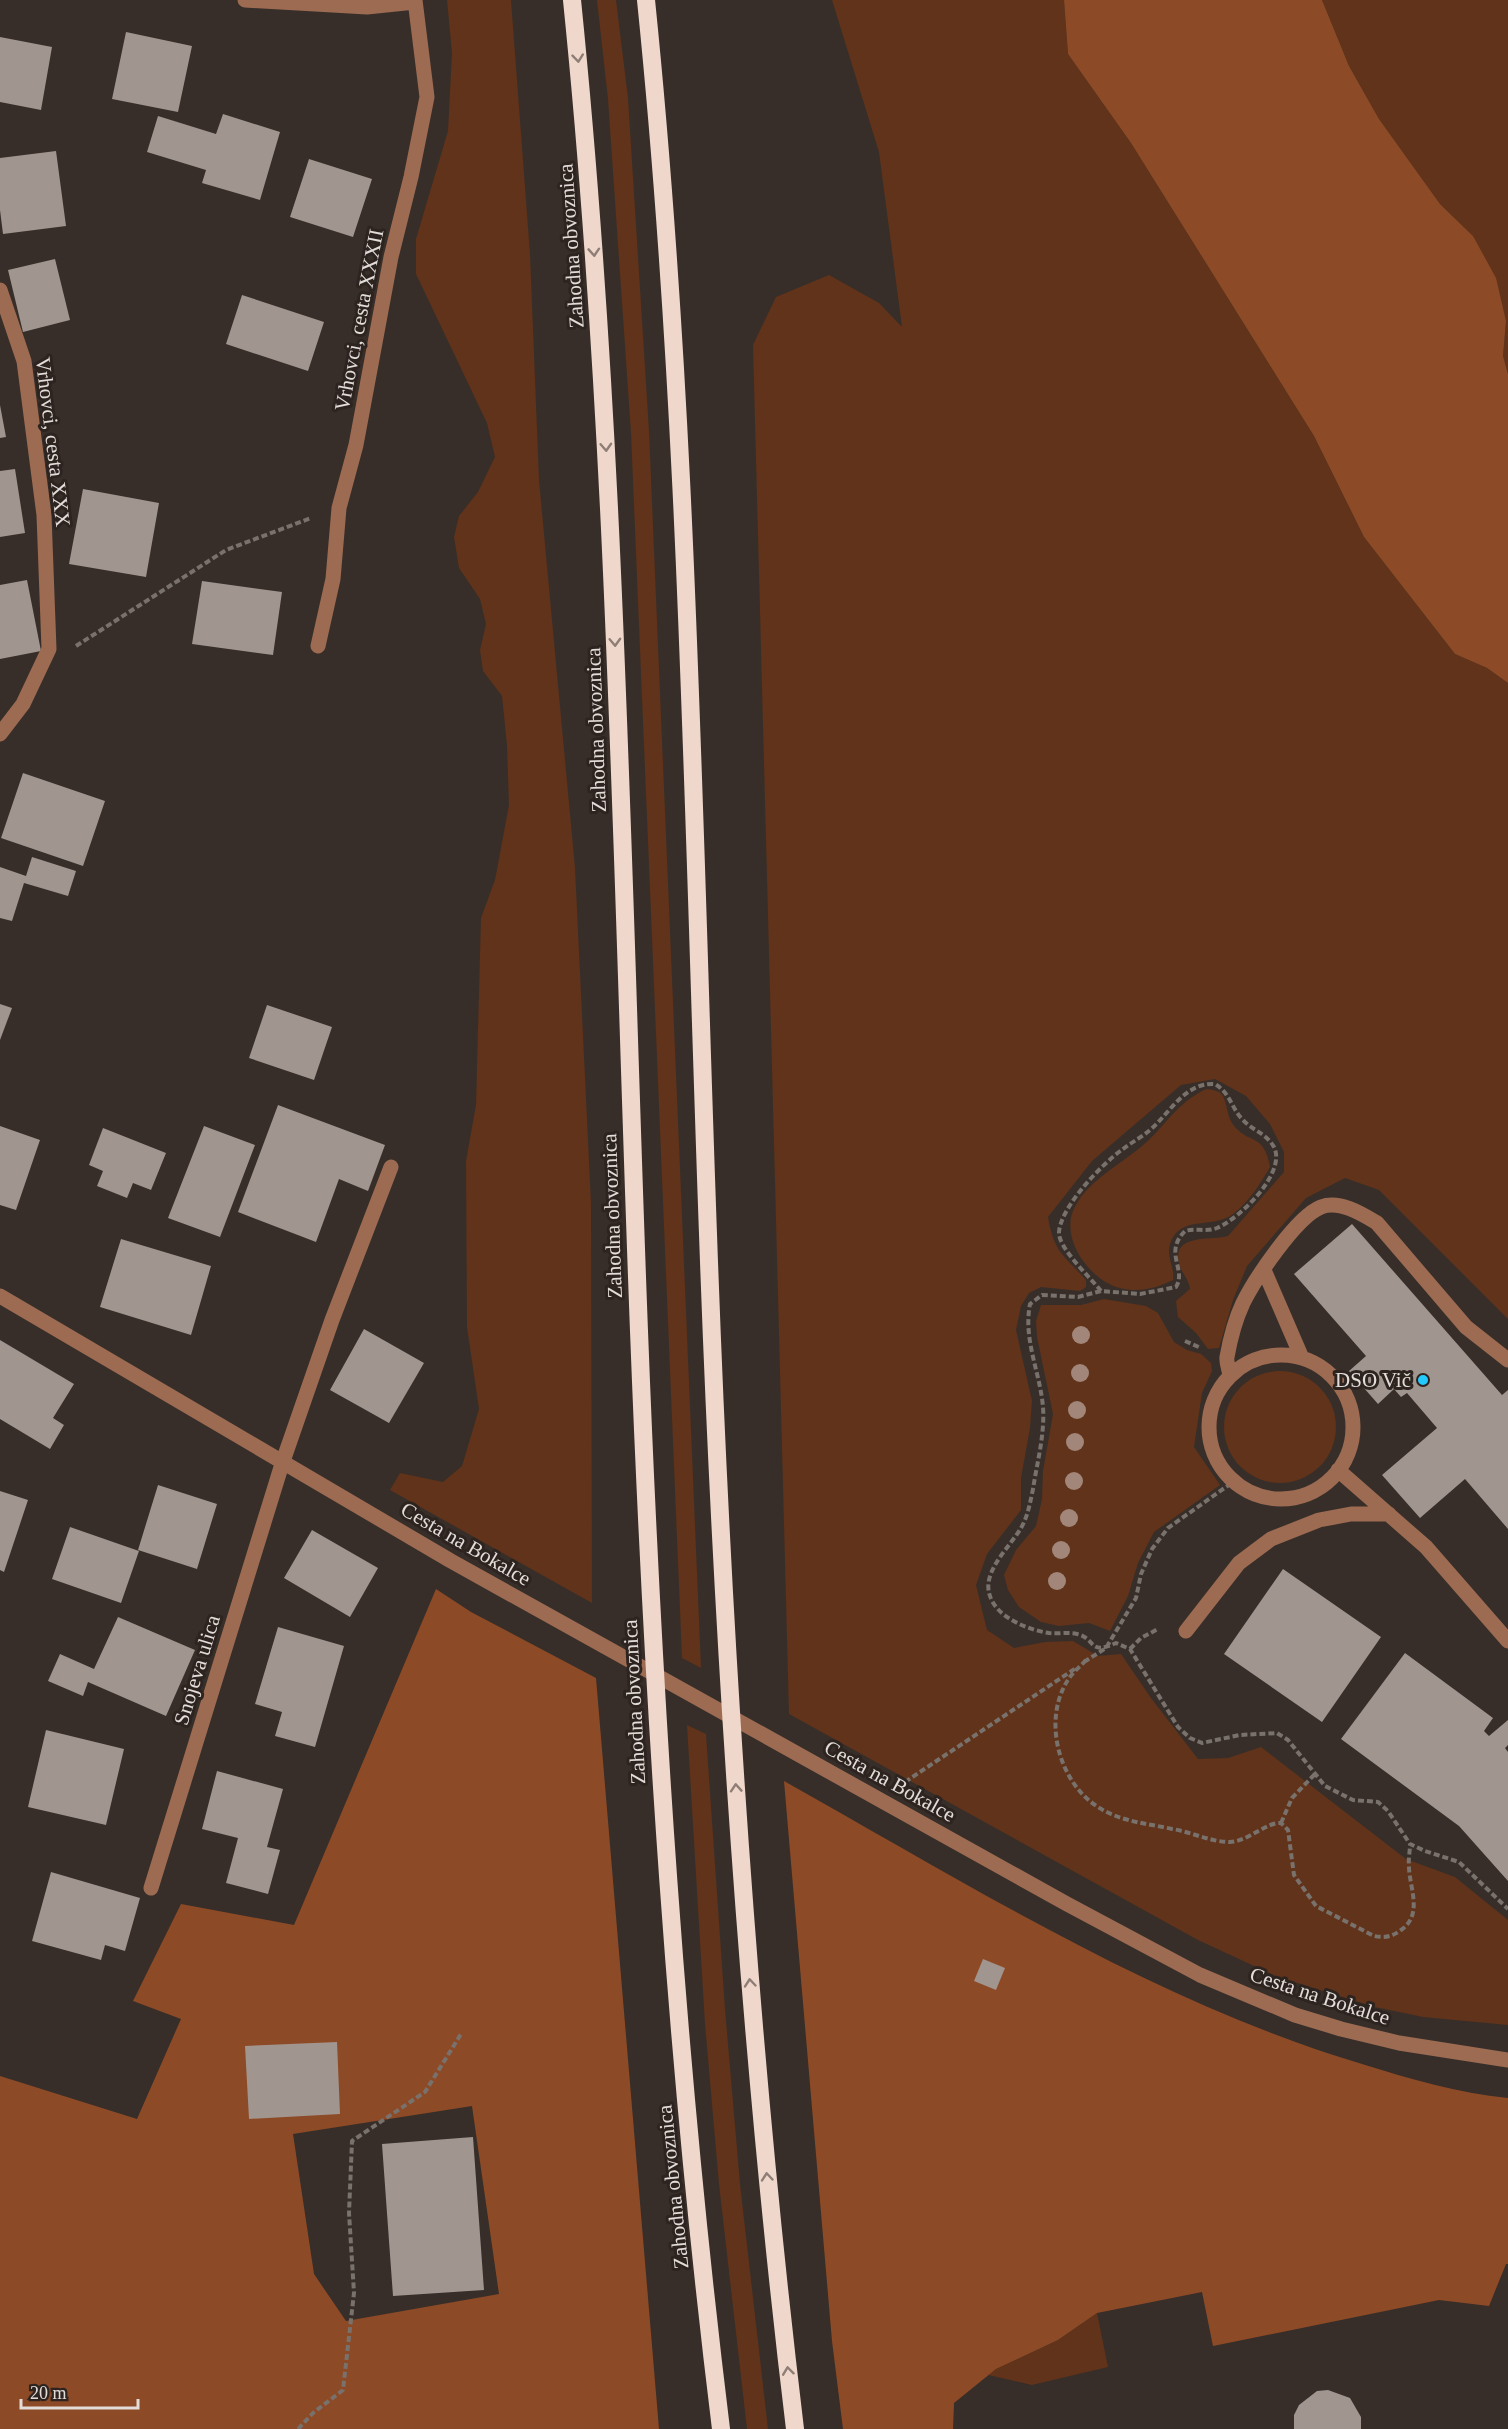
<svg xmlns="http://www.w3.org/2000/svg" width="1508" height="2429" viewBox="0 0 1508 2429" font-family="Georgia,serif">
<rect width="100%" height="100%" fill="#372e29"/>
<path fill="#60331a" d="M 447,0 L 511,0 L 530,254 L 539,480 L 575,868 L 591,1203 L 592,1603 L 390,1490 L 400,1473 L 443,1482 L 462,1466 L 479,1409 L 467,1327 L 466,1161 L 476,1105 L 481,918 L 495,880 L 509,805 L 507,745 L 502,696 L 483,671 L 480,650 L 486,624 L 480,599 L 459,568 L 454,537 L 459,516 L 478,492 L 495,457 L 487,423 L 416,274 L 416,239 L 448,131 L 452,53 Z
M 597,0 L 616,0 L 628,98 L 649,431 L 701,1668 L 682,1658 L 631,433 L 608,99 Z
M 832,0 L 1064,0 L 1068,54 L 1131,143 L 1314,436 L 1364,537 L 1455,654 L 1487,668 L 1508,683 L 1508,1319 L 1379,1190 L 1345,1178 L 1306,1198 L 1247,1266 L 1233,1300 L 1219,1348 L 1208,1349 L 1196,1333 L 1178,1317 L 1176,1301 L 1190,1289 C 1189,1279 1181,1273 1179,1263 C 1172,1233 1211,1241 1228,1236 L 1284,1172 L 1284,1152 L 1270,1124 L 1246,1096 L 1215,1079 L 1181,1085 L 1092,1161 L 1048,1217 C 1054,1253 1064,1255 1086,1280 L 1086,1287 L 1080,1291 L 1041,1287 L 1029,1293 L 1021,1306 L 1016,1330 L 1032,1401 L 1030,1428 L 1021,1478 L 1021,1510 L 987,1554 L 976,1585 L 987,1630 L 1014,1648 L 1045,1642 L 1073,1641 L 1098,1656 L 1121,1654 L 1151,1698 L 1198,1759 L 1228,1758 L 1261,1747 L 1406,1859 L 1455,1877 L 1508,1920 L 1508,2025 L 1423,2017 L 1375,2007 L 1278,1977 L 1198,1940 L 789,1714 L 753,345 L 776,297 L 829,275 L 879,303 L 902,327 L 879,152 Z
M 1322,0 L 1508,0 L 1508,374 L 1503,356 L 1506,321 L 1473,236 L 1440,204 L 1379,119 L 1349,66 Z
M 1206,1089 C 1213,1090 1219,1090 1223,1096 C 1227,1104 1227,1115 1232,1123 C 1248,1146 1264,1131 1270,1167 C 1260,1184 1249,1202 1233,1214 C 1211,1230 1180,1214 1170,1244 C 1166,1257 1175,1267 1173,1280 C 1157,1288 1139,1293 1120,1288 C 1091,1281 1061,1241 1073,1211 C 1085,1182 1120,1165 1142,1146 C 1168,1124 1174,1105 1206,1089 Z
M 1104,1299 L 1146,1306 L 1158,1313 L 1174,1342 L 1187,1350 L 1201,1354 L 1211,1363 L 1212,1371 L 1202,1393 L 1194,1447 L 1220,1485 L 1154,1532 L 1138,1563 L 1128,1596 L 1110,1631 L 1089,1623 L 1059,1626 L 1041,1622 L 1019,1607 L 1008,1590 L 1004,1575 L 1016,1550 L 1036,1526 L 1042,1499 L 1043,1471 L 1053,1414 L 1037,1337 L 1036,1321 L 1041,1305 L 1081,1305 Z
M1224 1427a56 56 0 1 1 112 0a56 56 0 1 1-112 0Z
M 687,1725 L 706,1734 L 725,2009 L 740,2184 L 768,2429 L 747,2429 L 719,2184 L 705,2024 Z
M 1097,2313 L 1108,2367 L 1032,2385 L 988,2375 L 996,2369 L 1058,2340 Z"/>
<path fill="#8d4a26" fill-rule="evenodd" d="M 1064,0 L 1322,0 L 1349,66 L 1379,119 L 1440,204 L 1473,236 L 1496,278 L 1506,321 L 1503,356 L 1508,374 L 1508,683 L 1487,668 L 1455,654 L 1364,537 L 1314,436 L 1131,143 L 1068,54 Z
M 436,1589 L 471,1612 L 596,1678 L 659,2429 L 0,2429 L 0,2076 L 137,2119 L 181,2019 L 133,2001 L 181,1904 L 294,1925 ZM 472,2106 L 499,2294 L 346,2321 L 314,2274 L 293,2134 Z
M 784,1781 C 971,1886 1156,2002 1362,2064 C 1410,2079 1458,2093 1508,2098 L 1508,2264 L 1506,2264 L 1489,2306 L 1439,2300 L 1213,2346 L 1202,2292 L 1097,2313 L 1058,2340 L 996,2369 L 954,2403 L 953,2429 L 843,2429 L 832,2341 Z"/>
<path fill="#a0958f" d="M 126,32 L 192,46 L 178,112 L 112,99 Z
M 0,37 L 52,47 L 41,110 L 0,102 Z
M 223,114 L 280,132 L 260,200 L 202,183 L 206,170 L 147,152 L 158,116 L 216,134 Z
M 56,151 L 66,226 L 3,234 L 0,210 L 0,158 Z
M 309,159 L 372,179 L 353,237 L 290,217 Z
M 55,259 L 70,320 L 23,332 L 8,270 Z
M 242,295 L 324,322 L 308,371 L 226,344 Z
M 0,405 L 6,437 L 0,438 Z
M 15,469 L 25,533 L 0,537 L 0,471 Z
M 83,489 L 159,503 L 146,577 L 69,564 Z
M 27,580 L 41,651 L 0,659 L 0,585 Z
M 202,581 L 282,592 L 273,655 L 192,644 Z
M 23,773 L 105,801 L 83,866 L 1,838 Z
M 32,857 L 76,871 L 68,896 L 24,883 L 12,921 L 0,918 L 0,867 L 26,876 Z
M 0,1004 L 12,1008 L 0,1040 Z
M 267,1005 L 332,1027 L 314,1080 L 249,1058 Z
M 278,1105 L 385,1145 L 368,1191 L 339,1179 L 316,1242 L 238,1212 Z
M 0,1126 L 40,1140 L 16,1210 L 0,1205 Z
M 204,1126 L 255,1145 L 220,1237 L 168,1218 Z
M 103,1128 L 166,1153 L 151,1190 L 133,1183 L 127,1198 L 97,1186 L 103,1171 L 89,1165 Z
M 1352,1224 L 1502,1395 L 1508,1390 L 1508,1529 L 1465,1479 L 1420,1518 L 1382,1475 L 1437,1428 L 1407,1393 L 1401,1397 L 1394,1389 L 1378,1404 L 1349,1371 L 1366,1356 L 1294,1274 Z
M 121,1239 L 211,1266 L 191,1335 L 100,1307 Z
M 364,1329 L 424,1363 L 389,1423 L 330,1390 Z
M 0,1340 L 74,1384 L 53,1418 L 64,1425 L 50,1449 L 0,1419 Z
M 158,1485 L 217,1504 L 197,1569 L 138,1550 Z
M 0,1491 L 28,1500 L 4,1572 L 0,1570 Z
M 70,1527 L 139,1551 L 121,1603 L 52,1579 Z
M 312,1530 L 378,1568 L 350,1617 L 284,1578 Z
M 1283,1569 L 1381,1637 L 1322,1722 L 1224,1654 Z
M 118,1617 L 195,1650 L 166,1716 L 88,1682 L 83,1696 L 48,1681 L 60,1654 L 94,1669 Z
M 278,1627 L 344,1646 L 315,1747 L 275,1736 L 282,1712 L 255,1704 Z
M 1405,1653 L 1493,1718 L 1484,1731 L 1489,1736 L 1508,1720 L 1508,1745 L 1505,1748 L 1508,1752 L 1508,1881 L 1459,1826 L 1341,1739 Z
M 46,1730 L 124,1749 L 106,1825 L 28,1807 Z
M 217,1771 L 283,1789 L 267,1847 L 280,1850 L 268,1894 L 226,1883 L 238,1838 L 202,1829 Z
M 51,1872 L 140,1898 L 125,1951 L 105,1945 L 101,1960 L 32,1941 Z
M 983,1959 L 1005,1968 L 996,1990 L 974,1981 Z
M 337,2042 L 340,2114 L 249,2119 L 245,2046 Z
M 473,2137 L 484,2290 L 393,2296 L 382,2144 Z
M 1328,2390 L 1350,2398 L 1361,2417 L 1361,2429 L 1294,2429 L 1294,2415 L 1299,2405 L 1317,2391 Z"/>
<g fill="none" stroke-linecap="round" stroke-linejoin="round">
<path stroke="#79716c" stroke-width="4" stroke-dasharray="6 3" stroke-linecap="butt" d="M 76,646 L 226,550 L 311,518
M 1101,1291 C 1090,1277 1058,1248 1059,1232 C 1061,1206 1103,1163 1123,1149 C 1132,1142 1142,1137 1150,1130 C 1170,1113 1185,1082 1215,1084 C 1231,1094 1231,1108 1243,1120 C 1253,1131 1266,1133 1274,1147 C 1287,1173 1239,1219 1217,1228 C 1207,1232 1195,1228 1185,1231 C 1163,1253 1187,1269 1176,1287 L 1140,1294 L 1101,1291 L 1078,1297 L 1042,1295 L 1030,1304 C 1023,1340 1040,1372 1043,1407 C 1045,1434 1037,1463 1033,1489 C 1030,1503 1028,1516 1021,1528 C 1010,1547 981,1572 990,1596 C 997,1618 1029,1630 1049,1633 C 1058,1634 1068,1632 1077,1634 C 1096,1638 1088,1656 1116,1643 L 1130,1649 L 1178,1727 L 1190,1738 L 1202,1743 L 1240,1735 L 1277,1733 L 1288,1740 L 1325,1786 L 1353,1800 L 1378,1802 L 1388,1811 L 1410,1844 L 1425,1851 L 1459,1862 L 1508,1909
M 1185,1341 L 1201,1348
M 1130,1649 L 1141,1638 L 1158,1629
M 1086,1660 C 1081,1666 1074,1671 1070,1677 C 1041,1717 1058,1782 1098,1807 C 1121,1822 1146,1823 1172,1829 C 1192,1832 1210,1842 1230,1842 C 1249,1841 1266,1822 1281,1823 L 1288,1830 L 1294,1875 L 1316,1906 L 1374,1936 C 1384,1938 1392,1937 1401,1930 C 1423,1915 1410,1889 1409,1868 C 1408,1860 1410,1852 1410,1844
M 1084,1662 L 1106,1648 L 1136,1598 L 1141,1574 L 1152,1549 L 1168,1528 L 1233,1482
M 905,1782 L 1076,1668
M 1281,1823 L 1292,1798 L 1314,1775
M 298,2429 L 313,2413 L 343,2390 L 354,2293 L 349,2213 L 352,2141 L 425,2092 L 461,2034"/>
<path stroke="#9d6b52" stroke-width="15" d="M 245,0 L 367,7 L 415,2
M 0,290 L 24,361 L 44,515 L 49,649 L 23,704 L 0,734
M 318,646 L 333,579 L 339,508 L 356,445 L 391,257 L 411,177 L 427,97 L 415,0
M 1264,1270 L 1302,1358
M 0,1296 L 451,1561 L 1067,1904 L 1200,1975 L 1295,2015 L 1341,2029 L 1399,2043 L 1508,2060
M1209 1427a72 72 0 1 1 144 0a72 72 0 1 1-144 0Z
M 1230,1375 C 1229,1369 1226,1362 1227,1357 C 1230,1340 1236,1318 1243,1303 C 1255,1279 1296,1217 1321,1207 C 1340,1200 1362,1214 1377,1223 L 1466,1327 L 1508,1360
M 1338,1470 L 1426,1547 L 1508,1641
M 1186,1631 L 1239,1563 L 1271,1539 L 1319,1520 L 1351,1514 L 1389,1514
M 151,1888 L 282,1464 L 332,1320 L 391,1167"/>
<path stroke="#f0d7cb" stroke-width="18" d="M 572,0 C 617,442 622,887 639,1331 C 653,1698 676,2065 721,2429
M 646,0 C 688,410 693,822 708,1234 C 722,1633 747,2032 795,2429"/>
</g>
<g fill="#a18679">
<circle cx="1081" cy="1335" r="9"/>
<circle cx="1080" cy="1373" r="9"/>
<circle cx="1077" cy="1410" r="9"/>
<circle cx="1075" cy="1442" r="9"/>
<circle cx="1074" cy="1481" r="9"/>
<circle cx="1069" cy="1518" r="9"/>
<circle cx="1061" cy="1550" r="9"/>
<circle cx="1057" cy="1581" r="9"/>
</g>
<defs><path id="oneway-chevron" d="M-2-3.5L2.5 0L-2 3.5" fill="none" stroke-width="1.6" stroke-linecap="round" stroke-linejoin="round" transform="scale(1.5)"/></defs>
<g stroke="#8e7e76">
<use href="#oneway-chevron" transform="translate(578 58) rotate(84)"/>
<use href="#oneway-chevron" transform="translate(594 252) rotate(86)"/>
<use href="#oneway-chevron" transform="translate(606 447) rotate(87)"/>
<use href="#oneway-chevron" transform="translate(615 642) rotate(88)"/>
<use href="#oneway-chevron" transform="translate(736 1788) rotate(-94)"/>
<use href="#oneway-chevron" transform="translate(750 1983) rotate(-95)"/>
<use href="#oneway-chevron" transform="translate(767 2177) rotate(-95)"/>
<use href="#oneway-chevron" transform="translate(788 2371) rotate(-97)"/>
</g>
<circle fill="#25c9fe" stroke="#2d2420" stroke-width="2" cx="1423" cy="1380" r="6"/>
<g text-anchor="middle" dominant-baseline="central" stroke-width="6" stroke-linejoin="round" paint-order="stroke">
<g font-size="21" fill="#e3ddda" stroke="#2d2420">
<text transform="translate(571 246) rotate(-94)">Zahodna obvoznica</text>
<text transform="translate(359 320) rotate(-79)">Vrhovci, cesta XXXII</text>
<text transform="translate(53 442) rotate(83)">Vrhovci, cesta XXX</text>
<text transform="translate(596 730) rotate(-92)">Zahodna obvoznica</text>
<text transform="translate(612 1216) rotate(-92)">Zahodna obvoznica</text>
<text transform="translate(466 1544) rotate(30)">Cesta na Bokalce</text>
<text transform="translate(197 1670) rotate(-73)">Snojeva ulica</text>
<text transform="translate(634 1702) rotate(-93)">Zahodna obvoznica</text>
<text transform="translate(890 1781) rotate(29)">Cesta na Bokalce</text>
<text transform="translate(1320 1996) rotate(18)">Cesta na Bokalce</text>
<text transform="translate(673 2187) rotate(-96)">Zahodna obvoznica</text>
</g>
<g font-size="21" fill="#e3ddda" stroke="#2d2420" text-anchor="end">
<text x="1411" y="1380">DSO Vič</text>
</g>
</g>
<path d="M21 2399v9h117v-9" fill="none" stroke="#e3ddda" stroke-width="3"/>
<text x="30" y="2399" font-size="18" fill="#e3ddda" stroke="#2d2420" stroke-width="4.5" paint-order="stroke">20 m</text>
</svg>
